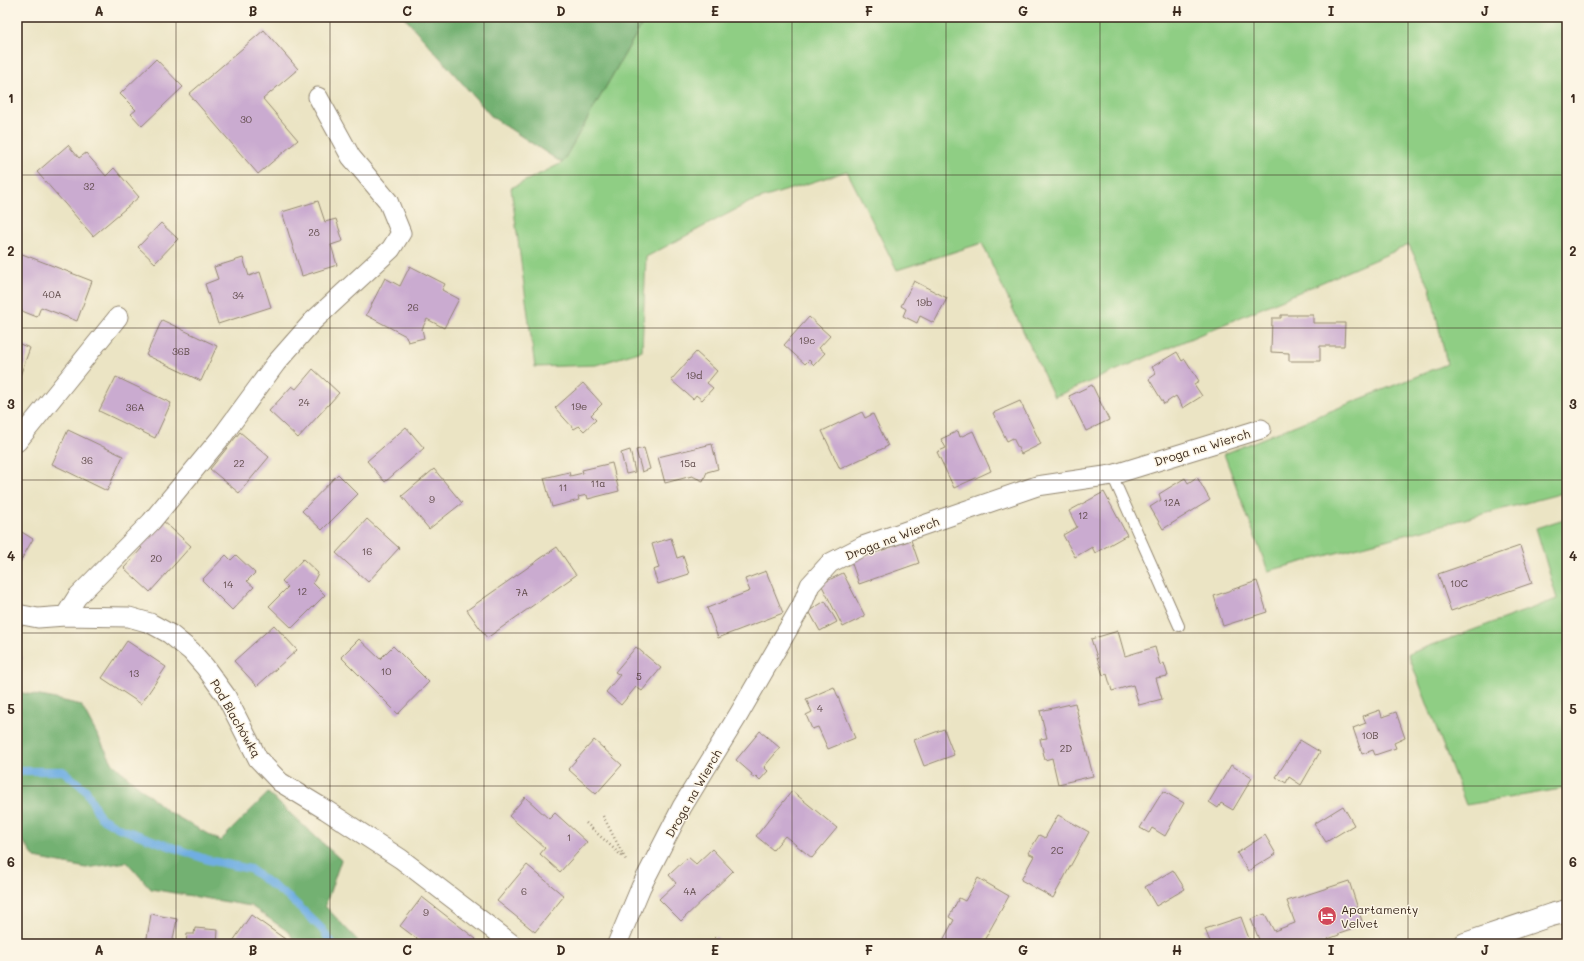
<svg xmlns="http://www.w3.org/2000/svg" width="1584" height="961" viewBox="0 0 1584 961" font-family="Mali,sans-serif">
<rect width="100%" height="100%" fill="#fcf5e5"/>
<filter id="ink" filterUnits="userSpaceOnUse"><feTurbulence type="fractalNoise" baseFrequency=".025" numOctaves="2"/><feDisplacementMap in="SourceGraphic" scale="8" xChannelSelector="R" yChannelSelector="G"/><feConvolveMatrix kernelMatrix="1 2 1 2 8 2 1 2 1" color-interpolation-filters="sRGB"/></filter>
<filter id="wash" filterUnits="userSpaceOnUse"><feTurbulence type="fractalNoise" baseFrequency=".012" numOctaves="4" result="noise"/><feDisplacementMap in="SourceGraphic" scale="16" xChannelSelector="R" yChannelSelector="G"/><feGaussianBlur stdDeviation="0.9" result="paint"/><feColorMatrix in="noise" values="0 0 0 0 0 0 0 0 0 0 0 0 0 0 0 0 0 1.4 0 .05"/><feComposite in="paint" operator="in"/></filter>
<g filter="url(#wash)">
<rect width="100%" height="100%" fill="#ebe4c4"/>
<path fill="#8fce84" stroke="#657c51" d="M 646,17 L 1567,17 L 1567,492 L 1268,571 L 1224,454 L 1447,364 L 1430,288 L 1409,245 L 1054,397 L 982,243 L 897,270 L 847,171 L 750,202 L 646,257 L 642,351 L 596,365 L 535,367 L 511,188 L 562,163 Z
M 1567,518 L 1567,788 L 1466,805 L 1408,654 L 1557,599 L 1536,528 Z"/>
<path fill="#73b172" stroke="#576e48" d="M 404,17 L 646,17 L 562,163 L 492,117 Z
M 17,692 L 51,698 L 81,705 L 113,764 L 167,811 L 220,841 L 268,793 L 341,860 L 325,906 L 361,944 L 295,944 L 290,933 L 251,906 L 151,889 L 127,862 L 86,868 L 35,858 L 17,833 Z"/>
<g fill="none" stroke-linecap="round" stroke-linejoin="round">
<path stroke="#6faee2" stroke-width="8" d="M 17,771 L 63,771 L 86,790 L 100,817 L 119,828 L 208,860 L 250,869 L 292,900 L 322,929 L 332,944"/>
</g>
<g id="blocks">
<path fill="#caabd0" d="M 264,30 L 298,69 L 263,99 L 298,140 L 258,174 L 189,94 Z
M 156,59 L 183,87 L 142,126 L 131,114 L 136,110 L 120,94 Z
M 68,145 L 79,158 L 86,153 L 106,176 L 114,168 L 139,197 L 93,236 L 37,172 Z
M 318,201 L 325,222 L 336,219 L 343,241 L 331,245 L 337,265 L 302,276 L 282,212 Z
M 161,223 L 178,239 L 155,263 L 138,247 Z
M 17,252 L 92,281 L 77,321 L 41,307 L 37,317 L 17,309 Z
M 243,258 L 249,276 L 260,272 L 271,307 L 218,324 L 205,284 L 218,279 L 214,267 Z
M 410,266 L 445,284 L 442,290 L 459,299 L 444,328 L 427,319 L 422,329 L 424,338 L 408,342 L 406,336 L 366,315 L 385,278 L 400,286 Z
M 914,281 L 947,298 L 934,323 L 920,316 L 917,323 L 903,316 L 906,309 L 901,306 Z
M 1281,315 L 1313,315 L 1313,323 L 1345,323 L 1344,346 L 1320,346 L 1320,361 L 1289,361 L 1289,353 L 1271,352 L 1272,318 L 1281,318 Z
M 809,317 L 830,336 L 819,348 L 825,353 L 814,365 L 809,360 L 805,364 L 784,345 Z
M 162,320 L 217,346 L 201,381 L 146,355 Z
M 17,343 L 30,348 L 17,384 Z
M 696,352 L 717,371 L 707,383 L 713,388 L 702,400 L 696,395 L 693,399 L 671,380 Z
M 1177,352 L 1182,361 L 1185,359 L 1199,381 L 1194,384 L 1202,396 L 1183,408 L 1176,396 L 1164,404 L 1149,379 L 1156,374 L 1152,367 Z
M 313,369 L 339,393 L 298,438 L 269,411 L 292,386 L 296,389 Z
M 116,377 L 171,403 L 155,438 L 99,411 Z
M 583,383 L 602,404 L 591,415 L 596,420 L 584,431 L 579,426 L 574,429 L 555,408 Z
M 1092,385 L 1109,420 L 1086,431 L 1069,396 Z
M 1020,401 L 1041,444 L 1021,454 L 1013,438 L 1007,441 L 993,413 Z
M 862,412 L 865,418 L 873,414 L 888,446 L 840,469 L 822,431 Z
M 406,427 L 424,448 L 385,482 L 367,461 Z
M 68,430 L 123,456 L 107,491 L 52,464 Z
M 958,431 L 960,437 L 973,431 L 991,471 L 954,488 L 937,452 L 946,448 L 941,439 Z
M 240,432 L 269,457 L 239,493 L 210,469 Z
M 712,444 L 718,469 L 707,472 L 703,481 L 692,476 L 665,483 L 658,457 Z
M 644,448 L 650,469 L 642,472 L 636,450 Z
M 630,450 L 635,472 L 626,474 L 621,453 Z
M 612,463 L 619,491 L 588,499 L 587,495 L 578,497 L 579,500 L 552,507 L 544,478 L 569,472 L 570,476 L 583,473 L 582,470 Z
M 434,469 L 462,503 L 429,529 L 402,496 Z
M 338,474 L 358,494 L 322,530 L 302,511 Z
M 1197,477 L 1210,500 L 1163,529 L 1150,507 L 1161,500 L 1159,494 L 1185,478 L 1188,483 Z
M 1104,492 L 1127,535 L 1095,553 L 1092,547 L 1075,557 L 1063,535 L 1077,527 L 1069,511 Z
M 367,519 L 399,548 L 368,582 L 336,553 Z
M 162,520 L 191,546 L 150,592 L 124,568 L 142,548 L 138,545 Z
M 17,529 L 33,539 L 17,567 Z
M 671,538 L 677,558 L 683,556 L 689,574 L 658,584 L 653,570 L 659,568 L 652,544 Z
M 911,540 L 919,563 L 859,584 L 851,561 Z
M 1520,546 L 1532,583 L 1451,611 L 1438,574 Z
M 557,547 L 576,575 L 487,638 L 467,610 Z
M 226,555 L 231,560 L 236,555 L 255,573 L 247,581 L 254,587 L 232,610 L 202,580 Z
M 303,559 L 318,573 L 313,583 L 325,595 L 292,628 L 269,606 L 288,587 L 282,581 Z
M 766,571 L 783,613 L 718,638 L 707,608 L 750,591 L 745,579 Z
M 843,573 L 865,616 L 843,627 L 821,584 Z
M 1257,581 L 1267,612 L 1223,626 L 1214,596 Z
M 825,601 L 837,622 L 820,631 L 809,611 Z
M 274,625 L 297,650 L 257,686 L 234,661 Z
M 1118,631 L 1125,656 L 1155,647 L 1160,665 L 1164,663 L 1168,676 L 1156,678 L 1162,699 L 1139,705 L 1133,685 L 1112,691 L 1107,674 L 1103,675 L 1091,639 Z
M 359,639 L 380,659 L 393,646 L 429,682 L 398,714 L 341,657 Z
M 127,641 L 166,667 L 141,704 L 102,678 Z
M 636,647 L 661,668 L 642,691 L 636,687 L 621,705 L 606,692 L 620,675 L 615,672 Z
M 17,652 L 23,658 L 17,664 Z
M 834,687 L 855,738 L 828,749 L 818,727 L 812,729 L 806,715 L 812,712 L 806,699 Z
M 1075,703 L 1093,776 L 1058,784 L 1052,758 L 1045,760 L 1040,739 L 1047,738 L 1040,711 Z
M 1380,710 L 1382,717 L 1396,712 L 1405,738 L 1394,743 L 1396,748 L 1375,755 L 1373,750 L 1362,754 L 1353,728 L 1366,723 L 1363,716 Z
M 944,729 L 954,755 L 924,766 L 914,740 Z
M 760,731 L 780,748 L 764,767 L 768,771 L 760,780 L 756,776 L 754,778 L 751,776 L 752,774 L 736,760 Z
M 594,740 L 622,765 L 596,794 L 568,769 Z
M 1300,740 L 1320,752 L 1301,785 L 1289,777 L 1286,783 L 1276,777 Z
M 1231,765 L 1252,778 L 1233,810 L 1221,803 L 1218,808 L 1209,802 Z
M 792,791 L 837,828 L 812,858 L 785,836 L 773,850 L 756,836 Z
M 1163,791 L 1184,803 L 1165,836 L 1152,828 L 1149,833 L 1140,828 Z
M 525,797 L 549,819 L 555,813 L 587,842 L 560,872 L 540,854 L 545,848 L 509,816 Z
M 1343,806 L 1354,825 L 1326,842 L 1314,824 Z
M 1058,815 L 1089,832 L 1053,898 L 1021,880 L 1034,856 L 1028,853 L 1039,835 L 1045,838 Z
M 1265,835 L 1276,854 L 1248,871 L 1237,853 Z
M 712,849 L 733,871 L 681,921 L 659,899 L 676,883 L 669,875 L 688,857 L 696,864 Z
M 527,865 L 564,896 L 535,932 L 497,901 Z
M 1173,870 L 1185,889 L 1156,906 L 1145,887 Z
M 978,878 L 1009,896 L 982,944 L 941,944 L 954,920 L 949,917 L 959,898 L 965,901 Z
M 1349,881 L 1363,924 L 1351,928 L 1351,930 L 1339,934 L 1339,935 L 1328,939 L 1328,941 L 1318,944 L 1255,944 L 1260,942 L 1251,919 L 1265,914 L 1274,931 L 1295,923 L 1287,901 Z
M 422,897 L 476,939 L 473,944 L 424,944 L 400,926 Z
M 151,914 L 177,919 L 172,944 L 146,944 Z
M 251,915 L 285,939 L 282,944 L 231,944 Z
M 1241,917 L 1251,944 L 1211,944 L 1205,929 Z
M 195,928 L 218,930 L 217,944 L 186,944 L 187,934 L 194,934 Z
M 716,937 L 723,944 L 709,944 Z"/>
</g>
</g>
<g filter="url(#ink)">
<use href="#blocks" fill-opacity="0" stroke="#938771" stroke-width="1"/>
<g fill="none" stroke-linecap="round" stroke-linejoin="round">
<defs>
<path id="lane" d="M 1112,475 L 1179,626"/>
<path id="street" d="M 17,442 L 118,317
M 17,614 L 38,618 L 65,616 L 129,617 L 150,623 L 170,634 L 191,651 L 205,667 L 226,696 L 258,759 L 280,782 L 326,810 L 401,859 L 512,944
M 65,616 L 77,597 L 151,522 L 223,435 L 276,363 L 313,321 L 391,249 L 401,233 L 388,201 L 351,157 L 318,97
M 617,944 L 641,887 L 682,807 L 739,714 L 802,605 L 810,585 L 830,563 L 863,546 L 1037,486 L 1112,475 L 1261,429"/>
<path id="secondary" d="M 1465,944 L 1551,915 L 1567,911"/>
</defs>
<use href="#lane" stroke="#938771" stroke-width="12"/>
<use href="#street" stroke="#938771" stroke-width="21"/>
<use href="#secondary" stroke="#938771" stroke-width="24"/>
<path stroke="#938771" stroke-width="2.5" stroke-dasharray="1 3" stroke-linecap="butt" d="M 603,816 L 627,862
M 586,823 L 624,858"/>
<use href="#lane" stroke="#fff" stroke-width="10"/>
<use href="#street" stroke="#fff" stroke-width="19"/>
<use href="#secondary" stroke="#fff" stroke-width="22"/>
</g>
</g>
<path fill="none" stroke="#3b2a1e" stroke-width="1" stroke-opacity="0.55" d="M 176,17 L 176,944M 330,17 L 330,944M 484,17 L 484,944M 638,17 L 638,944M 792,17 L 792,944M 946,17 L 946,944M 1100,17 L 1100,944M 1254,17 L 1254,944M 1408,17 L 1408,944M 17,175 L 1567,175M 17,328 L 1567,328M 17,480 L 1567,480M 17,633 L 1567,633M 17,786 L 1567,786"/>
<defs>
<symbol id="hotel-disc" viewBox="-11 -11 22 22"><circle r="9.5" fill="#d1495b" stroke="#fcf5e5"/><path d="M-6-4.5h1.5V1H6V5H4.5V3h-9V5H-6ZM-4 0a1.8 1.8 0 1 1 3.6 0ZM.5 0V-2.5h3Q6-2.5 6 0Z" fill="#fff"/></symbol>
</defs>
<g fill-rule="evenodd">
<use href="#hotel-disc" x="1316" y="905" width="22" height="22"/>
</g>
<g text-anchor="middle" dominant-baseline="central" stroke-width="3" stroke-linejoin="round" paint-order="stroke">
<g font-size="10" fill="#5f4a4a">
<text x="246" y="119">30</text>
<text x="89" y="186">32</text>
<text x="314" y="232">28</text>
<text x="52" y="294">40A</text>
<text x="238" y="295">34</text>
<text x="924" y="302">19b</text>
<text x="413" y="307">26</text>
<text x="807" y="340">19c</text>
<text x="181" y="351">36B</text>
<text x="694" y="375">19d</text>
<text x="304" y="402">24</text>
<text x="579" y="406">19e</text>
<text x="135" y="407">36A</text>
<text x="87" y="460">36</text>
<text x="239" y="463">22</text>
<text x="688" y="463">15a</text>
<text x="598" y="483">11a</text>
<text x="563" y="487">11</text>
<text x="432" y="499">9</text>
<text x="1172" y="502">12A</text>
<text x="1083" y="515">12</text>
<text x="367" y="551">16</text>
<text x="156" y="558">20</text>
<text x="1459" y="583">10C</text>
<text x="228" y="584">14</text>
<text x="302" y="591">12</text>
<text x="522" y="592">7A</text>
<text x="386" y="671">10</text>
<text x="134" y="673">13</text>
<text x="639" y="676">5</text>
<text x="820" y="708">4</text>
<text x="1370" y="735">10B</text>
<text x="1066" y="748">2D</text>
<text x="569" y="837">1</text>
<text x="1057" y="850">2C</text>
<text x="524" y="891">6</text>
<text x="690" y="891">4A</text>
<text x="426" y="912">9</text>
</g>
<g font-size="12" fill="#3b2a1e" stroke="#fcf5e5">
<text transform="translate(1202 447) rotate(-17)">Droga na Wierch</text>
<text transform="translate(892 538) rotate(-21)">Droga na Wierch</text>
<text transform="translate(236 718) rotate(60)">Pod Blachówką</text>
<text transform="translate(693 793) rotate(-60)">Droga na Wierch</text>
</g>
<g font-size="12" fill="#3b2a1e" stroke="#fcf5e5" text-anchor="start">
<text x="1341" y="909">Apartamenty<tspan x="1341" dy="14">Velvet</tspan></text>
</g>
</g>
<rect width="1584" height="961" fill="none" stroke="#fcf5e5" stroke-width="44"/>
<rect x="22" y="22" width="1540" height="917" fill="none" stroke="#3b2a1e" stroke-width="1.5"/>
<g font-size="13" text-anchor="middle" font-weight="bold" fill="#3b2a1e">
<text x="99" y="16">A</text>
<text x="253" y="16">B</text>
<text x="407" y="16">C</text>
<text x="561" y="16">D</text>
<text x="715" y="16">E</text>
<text x="869" y="16">F</text>
<text x="1023" y="16">G</text>
<text x="1177" y="16">H</text>
<text x="1331" y="16">I</text>
<text x="1485" y="16">J</text>
<text x="11" y="103">1</text>
<text x="1573" y="103">1</text>
<text x="11" y="256">2</text>
<text x="1573" y="256">2</text>
<text x="11" y="409">3</text>
<text x="1573" y="409">3</text>
<text x="11" y="561">4</text>
<text x="1573" y="561">4</text>
<text x="11" y="714">5</text>
<text x="1573" y="714">5</text>
<text x="11" y="867">6</text>
<text x="1573" y="867">6</text>
<text x="99" y="955">A</text>
<text x="253" y="955">B</text>
<text x="407" y="955">C</text>
<text x="561" y="955">D</text>
<text x="715" y="955">E</text>
<text x="869" y="955">F</text>
<text x="1023" y="955">G</text>
<text x="1177" y="955">H</text>
<text x="1331" y="955">I</text>
<text x="1485" y="955">J</text>
</g>
</svg>
